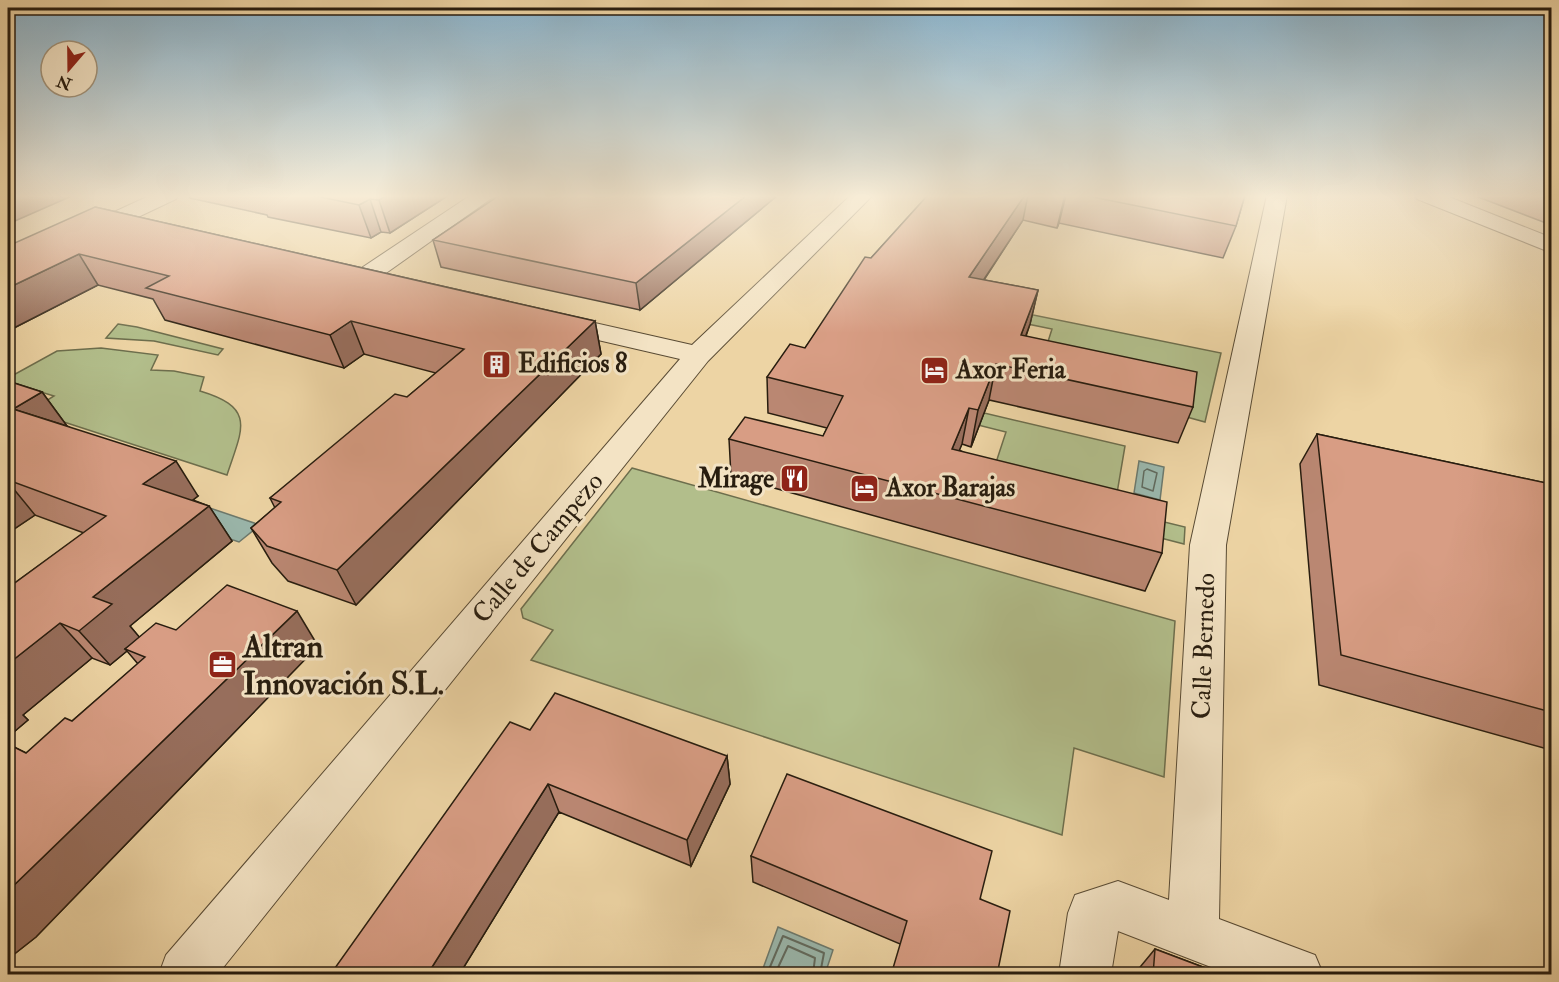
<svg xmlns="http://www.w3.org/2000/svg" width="1559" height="982" viewBox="0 0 1559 982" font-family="'IM FELL Double Pica',serif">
<rect width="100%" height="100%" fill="#edd4a4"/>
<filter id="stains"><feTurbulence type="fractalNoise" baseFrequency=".00333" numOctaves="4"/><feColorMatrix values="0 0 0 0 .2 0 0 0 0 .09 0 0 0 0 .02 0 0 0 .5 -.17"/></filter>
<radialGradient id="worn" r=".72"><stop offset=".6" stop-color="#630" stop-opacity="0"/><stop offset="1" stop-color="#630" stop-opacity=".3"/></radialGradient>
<path fill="#b2be8b" stroke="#6d6e4d" stroke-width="1.5" d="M 1013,311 L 1221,353 L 1205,422 L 1037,376 L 1052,329 L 1008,320 Z
M 118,324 L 137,327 L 223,349 L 218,355 L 154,341 L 106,338 Z
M 101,348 L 158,355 L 151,370 L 174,371 L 204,377 L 200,391 C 257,408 242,429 227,475 L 30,411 L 54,396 L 8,382 L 8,378 L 57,351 Z
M 963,408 L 1125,446 L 1116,499 L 1148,518 L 1185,527 L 1184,544 L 986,493 L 1006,432 L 958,420 Z
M 632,468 L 1175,621 L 1164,777 L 1074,748 L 1062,835 L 531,660 L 553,630 L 523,618 L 521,609 Z"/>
<path fill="#9ab7ac" stroke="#6c796d" stroke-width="1.5" d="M 1139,461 L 1164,467 L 1160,500 L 1134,493 Z
M 201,505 L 260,525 L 239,542 L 179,522 Z
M 778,927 L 833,950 L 825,974 L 761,974 Z"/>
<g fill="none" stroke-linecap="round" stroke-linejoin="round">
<path stroke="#616a5e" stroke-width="1.5" d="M 1147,469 L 1157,473 L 1153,491 L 1142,487 L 1144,471 Z"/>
<path stroke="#616a5e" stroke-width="2" d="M 767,974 L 783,936 L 824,953 L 820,974
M 775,974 L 788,946 L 815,958 L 813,974"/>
<defs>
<path id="minor" d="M 151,195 L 179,195 L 176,199 L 16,275 L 8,277 L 8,261 Z
M 471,195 L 496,195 L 372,283 L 363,285 L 354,283 L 351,278 L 354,273 Z
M 851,195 L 873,195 L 708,361 L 218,974 L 159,974 L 166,955 L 680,359 L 546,328 L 542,322 L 546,316 L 555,314 L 692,345 Z
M 1267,195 L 1287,195 L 1226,545 L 1219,919 L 1315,955 L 1323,974 L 1229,974 L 1118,931 L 1111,974 L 1059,974 L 1068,913 L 1075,895 L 1118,881 L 1169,900 L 1190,545 Z
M 1414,195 L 1444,195 L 1552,238 L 1552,253 L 1417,199 Z"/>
</defs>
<use href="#minor" stroke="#594b34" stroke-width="2"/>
<use href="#minor" fill="#f3e3c4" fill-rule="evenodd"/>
</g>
<path fill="#ba8772" stroke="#281d0f" stroke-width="1.5" d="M 189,195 L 449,195 L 390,233 L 381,232 L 371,238 L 268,217 L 267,215 L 190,198 Z
M 500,195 L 778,195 L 640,310 L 441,267 L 433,240 Z
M 928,195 L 1245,195 L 1236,226 L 1223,258 L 1059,223 L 1057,228 L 1023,220 L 984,280 L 1038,290 L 1030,324 L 1026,336 L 1193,407 L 1178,443 L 989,400 L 971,447 L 962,444 L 959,450 L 1162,553 L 1145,591 L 731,476 L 729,439 L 823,436 L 827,428 L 768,413 L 767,377 L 805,348 L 871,258 Z
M 1473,195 L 1551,195 L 1551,225 Z
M 95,207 L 595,321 L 601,354 L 356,605 L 288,581 L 272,563 L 251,528 L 275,508 L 270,498 L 407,397 L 436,373 L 364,354 L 344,368 L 165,320 L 153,299 L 98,285 L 8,331 Z
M 8,381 L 42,392 L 67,426 L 198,496 L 193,500 L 209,506 L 232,541 L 130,626 L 139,637 L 176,630 L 318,646 L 36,937 L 8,959 L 8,744 L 26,753 L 72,721 L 138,664 L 127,651 L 110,665 L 92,658 L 23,715 L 28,720 L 8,737 L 8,588 L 84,533 L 35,515 L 8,533 Z
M 1317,434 L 1551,484 L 1551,750 L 1319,685 L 1300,464 Z
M 530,730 L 727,756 L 730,784 L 691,866 L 559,812 L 459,975 L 330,975 Z
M 751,856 L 980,899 L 900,944 L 753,882 Z
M 1155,949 L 1224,975 L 1136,975 L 1136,972 Z"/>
<path fill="#976e5c" stroke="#281d0f" stroke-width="1.5" d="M 8,195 L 74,195 L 8,224 Z
M 387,195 L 449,195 L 390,233 L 379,200 Z
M 747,195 L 778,195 L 640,310 L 636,283 Z
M 1025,195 L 1028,195 L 1023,220 L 963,311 L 969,277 Z
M 1065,195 L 1066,195 L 1059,223 L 1057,228 Z
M 370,199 L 381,232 L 371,238 L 359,205 Z
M 79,254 L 98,285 L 8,331 L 8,288 Z
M 1038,290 L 1030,324 L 1013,371 L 1021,335 Z
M 351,321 L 364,354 L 344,368 L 330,335 Z
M 595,321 L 601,354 L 356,605 L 337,570 Z
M 996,364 L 989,400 L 971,447 L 978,410 Z
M 42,392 L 67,426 L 13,409 Z
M 969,408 L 962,444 L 945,485 L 952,449 Z
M 176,461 L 198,496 L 168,519 L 143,484 Z
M 8,482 L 35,515 L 8,533 Z
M 209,506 L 232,541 L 130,626 L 141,639 L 125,649 L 127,651 L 110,665 L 79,631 L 93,597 Z
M 297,611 L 318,646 L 36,937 L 8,959 L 8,891 Z
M 60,623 L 92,658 L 23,715 L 28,720 L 8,737 L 8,664 Z
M 727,756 L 730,784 L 691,866 L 687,840 Z
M 548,784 L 559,812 L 459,975 L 427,975 Z"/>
<path fill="#d89d84" stroke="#281d0f" stroke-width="1.5" d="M 311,195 L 387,195 L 379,200 L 370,199 L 359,205 Z
M 500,195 L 747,195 L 636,283 L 433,240 Z
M 928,195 L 1025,195 L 969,277 L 1038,290 L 1021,335 L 1197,372 L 1193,407 L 996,364 L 978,410 L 969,408 L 952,449 L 1167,502 L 1162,553 L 729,439 L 745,417 L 823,436 L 843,396 L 767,377 L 790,344 L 805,348 L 865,257 L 871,258 Z
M 1083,195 L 1245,195 L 1236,226 Z
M 95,207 L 595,321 L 337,570 L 267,546 L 251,528 L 281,502 L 270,498 L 395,394 L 407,397 L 464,349 L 351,321 L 330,335 L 146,288 L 169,276 L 79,254 L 8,288 L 8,246 Z
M 8,381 L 42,392 L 13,409 L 176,461 L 143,484 L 209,506 L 93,597 L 112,604 L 79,631 L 60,623 L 8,664 L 8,588 L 106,516 L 8,480 Z
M 1317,434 L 1551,484 L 1551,712 L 1341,655 Z
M 227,585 L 297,611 L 8,891 L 8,744 L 26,753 L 65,718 L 72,721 L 145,657 L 125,649 L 156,623 L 176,630 Z
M 555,693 L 727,756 L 687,840 L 548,784 L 427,975 L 330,975 L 510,722 L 530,730 Z
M 787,774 L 992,851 L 980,899 L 1010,911 L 997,975 L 891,975 L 907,921 L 751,856 Z
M 1155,949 L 1224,975 L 1153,975 Z"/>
<linearGradient id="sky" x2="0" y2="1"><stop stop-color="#89b5d0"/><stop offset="0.59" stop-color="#f7ecd6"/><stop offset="1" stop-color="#f7ecd6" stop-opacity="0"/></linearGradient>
<rect width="1559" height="333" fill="url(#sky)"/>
<defs>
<symbol id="building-square" viewBox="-11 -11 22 22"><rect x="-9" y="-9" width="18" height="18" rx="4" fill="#8f2418" stroke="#f3e3c4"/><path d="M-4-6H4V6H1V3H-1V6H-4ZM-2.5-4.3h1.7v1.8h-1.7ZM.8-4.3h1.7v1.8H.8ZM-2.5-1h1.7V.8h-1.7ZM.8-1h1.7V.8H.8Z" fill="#fff"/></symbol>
<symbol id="hotel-square" viewBox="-11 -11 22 22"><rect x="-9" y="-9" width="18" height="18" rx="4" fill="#8f2418" stroke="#f3e3c4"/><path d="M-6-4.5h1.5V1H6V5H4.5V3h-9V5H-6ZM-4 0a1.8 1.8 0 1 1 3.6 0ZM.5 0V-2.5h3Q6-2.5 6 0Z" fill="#fff"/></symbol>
<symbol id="restaurant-square" viewBox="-11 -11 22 22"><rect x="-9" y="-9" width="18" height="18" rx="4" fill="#8f2418" stroke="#f3e3c4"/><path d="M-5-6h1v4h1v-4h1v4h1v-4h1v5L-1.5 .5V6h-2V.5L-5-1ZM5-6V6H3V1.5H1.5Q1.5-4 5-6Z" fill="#fff"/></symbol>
<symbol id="office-square" viewBox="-11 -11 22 22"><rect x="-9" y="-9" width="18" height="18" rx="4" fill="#8f2418" stroke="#f3e3c4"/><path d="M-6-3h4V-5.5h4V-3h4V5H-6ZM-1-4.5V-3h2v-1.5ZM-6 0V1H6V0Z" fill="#fff"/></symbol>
</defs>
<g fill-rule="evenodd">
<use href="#building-square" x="480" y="348" width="33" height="33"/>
<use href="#hotel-square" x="918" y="354" width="33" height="33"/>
<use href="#restaurant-square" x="778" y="462" width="33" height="33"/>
<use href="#hotel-square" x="848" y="472" width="33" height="33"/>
<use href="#office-square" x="206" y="648" width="33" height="33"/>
</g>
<g text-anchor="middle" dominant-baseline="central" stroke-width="6" stroke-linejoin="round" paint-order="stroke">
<g font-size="26" font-weight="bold" fill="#281d0f" stroke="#f3e3c4" text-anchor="start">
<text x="518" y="364">Edificios 8</text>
<text x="956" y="370">Axor Feria</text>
<text x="774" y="479" text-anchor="end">Mirage</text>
<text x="886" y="488">Axor Barajas</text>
</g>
<g font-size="26" fill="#281d0f" stroke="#f3e3c4">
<text transform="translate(538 548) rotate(-50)">Calle de Campezo</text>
<text transform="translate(1204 646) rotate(-88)">Calle Bernedo</text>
</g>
<g font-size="32" font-weight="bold" fill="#281d0f" stroke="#f3e3c4" text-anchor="start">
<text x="243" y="647">Altran<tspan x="243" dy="37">Innovación S.L.</tspan></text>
</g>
</g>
<rect width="1559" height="982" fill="none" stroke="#edd4a4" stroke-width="30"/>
<rect x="9" y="9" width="1541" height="964" fill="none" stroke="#281d0f" stroke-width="3"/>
<rect x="15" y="15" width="1529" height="952" fill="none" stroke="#281d0f" stroke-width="1.5"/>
<g transform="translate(69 69) rotate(200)"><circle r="28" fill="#f3e3c4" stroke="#a2947c" stroke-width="1.5"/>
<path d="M0-4.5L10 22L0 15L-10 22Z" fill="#8f2418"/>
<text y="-9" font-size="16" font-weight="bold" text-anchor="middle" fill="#281d0f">N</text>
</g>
<rect width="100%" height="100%" filter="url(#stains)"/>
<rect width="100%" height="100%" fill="url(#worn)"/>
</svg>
